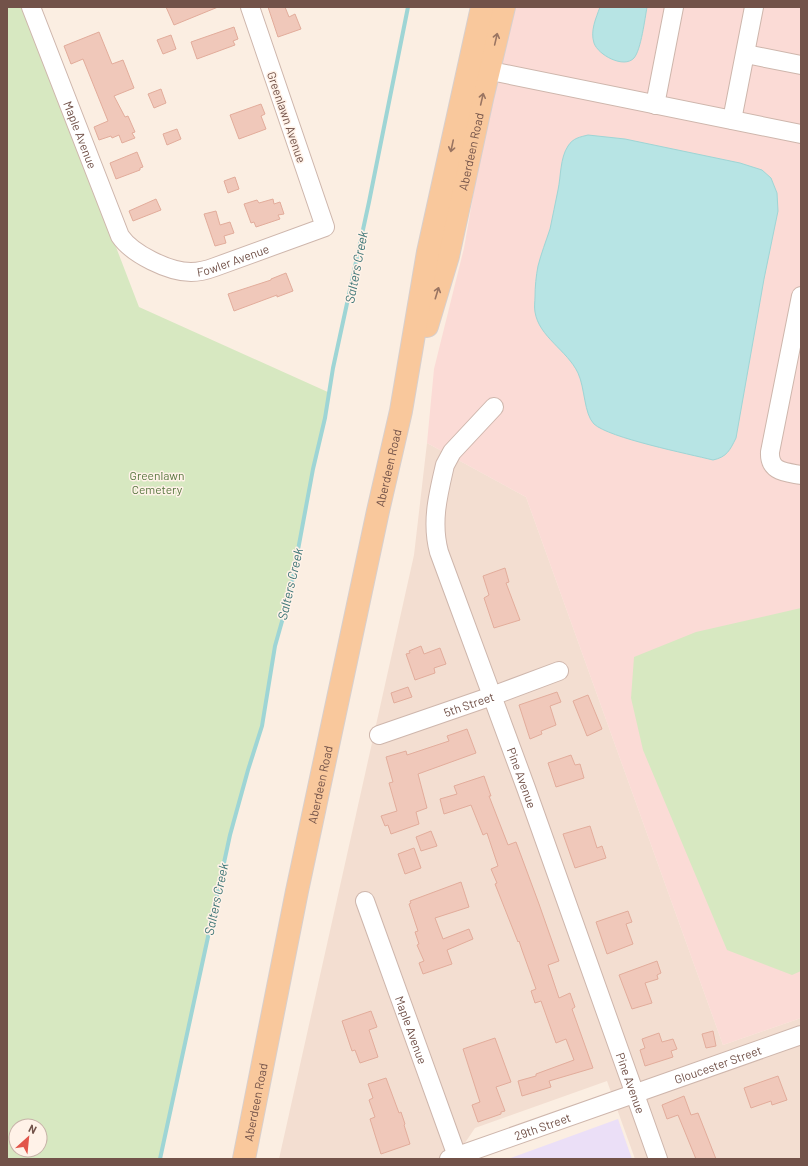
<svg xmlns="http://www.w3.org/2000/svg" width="808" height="1166" viewBox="0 0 808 1166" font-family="Barlow,sans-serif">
<rect width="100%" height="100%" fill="#fbeee2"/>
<path fill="#f3ded1" d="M 427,443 L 526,497 L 723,1045 L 801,1018 L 801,1159 L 635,1159 L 607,1081 L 475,1128 L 454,1159 L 279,1159 L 414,555 Z"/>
<path fill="#fbdbd6" d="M 513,7 L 801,7 L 801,1018 L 723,1045 L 526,497 L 427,443 L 434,369 L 464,248 L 485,128 Z"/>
<path fill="#ebdff7" d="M 618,1119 L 632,1159 L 508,1159 Z"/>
<path fill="#d7e8c1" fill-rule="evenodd" d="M 7,7 L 24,7 L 139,307 L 330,393 L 325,418 L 313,469 L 290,593 L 275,646 L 262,726 L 248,770 L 230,835 L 160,1159 L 7,1159 ZM 16,1126 L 40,1126 L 40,1150 L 16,1150 Z
M 801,608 L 801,971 L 792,975 L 727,950 L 643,750 L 631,698 L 634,657 L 696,632 Z"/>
<path fill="#b7e4e4" stroke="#9ed5d5" d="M 600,7 L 647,7 C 645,18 641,50 634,58 C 624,69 598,55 594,43 C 590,31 596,18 600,7 Z
M 588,135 L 625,139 L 740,163 L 762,170 L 771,178 L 777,193 L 778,211 L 764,279 L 736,438 C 730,450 727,457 713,460 C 689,454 609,438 594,424 C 584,414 585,388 578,373 C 567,350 539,337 535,312 C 534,307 535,301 535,297 C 535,287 536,276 538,266 C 541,254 546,241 550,229 C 553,216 555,203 558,190 C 561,176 560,158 568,146 C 573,138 580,137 588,135 Z"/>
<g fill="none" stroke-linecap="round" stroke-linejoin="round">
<path stroke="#9ed5d5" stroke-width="4" d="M 160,1159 L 230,835 L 248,770 L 262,726 L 275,646 L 290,593 L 313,469 L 325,418 L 333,368 L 369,202 L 408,7"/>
</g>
<path fill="#f0c8ba" stroke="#e2ac9b" d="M 166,7 L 218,7 L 174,25 Z
M 268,7 L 285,7 L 289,17 L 295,14 L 301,29 L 278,37 Z
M 234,27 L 238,39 L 233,41 L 235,45 L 197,59 L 191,42 Z
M 99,32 L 112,64 L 123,60 L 134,88 L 114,96 L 125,117 L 128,116 L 135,132 L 132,133 L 135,138 L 122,143 L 119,135 L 112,138 L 111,136 L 99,140 L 94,127 L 108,121 L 83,59 L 71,64 L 64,46 Z
M 171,35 L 176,49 L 163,54 L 157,40 Z
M 161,89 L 166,103 L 154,108 L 148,94 Z
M 261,104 L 265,114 L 261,116 L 266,129 L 239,139 L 230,115 Z
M 177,129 L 181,139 L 167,145 L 163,134 Z
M 137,152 L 143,167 L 140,168 L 140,170 L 116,179 L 110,163 Z
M 235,177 L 239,189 L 228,193 L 224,181 Z
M 156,199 L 161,210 L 133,221 L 129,211 Z
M 273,199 L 274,204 L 280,202 L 284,214 L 278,215 L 280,219 L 256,227 L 254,222 L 251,223 L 244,204 L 257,200 L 259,203 Z
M 216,211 L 220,225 L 230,222 L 234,233 L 224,236 L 226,243 L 215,246 L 204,214 Z
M 286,273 L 293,291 L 277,297 L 277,295 L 234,311 L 228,294 L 271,280 L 271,279 Z
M 505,568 L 509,582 L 506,583 L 520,620 L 494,628 L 484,598 L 489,595 L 483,576 Z
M 421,646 L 424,654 L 440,648 L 446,664 L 434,668 L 435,673 L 415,680 L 406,654 L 410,653 L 409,651 Z
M 408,687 L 412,697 L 394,703 L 391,693 Z
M 557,692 L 561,702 L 550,706 L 556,725 L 541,731 L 542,734 L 530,739 L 519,705 Z
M 588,695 L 602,729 L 587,736 L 573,701 Z
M 467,729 L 476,753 L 418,774 L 427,808 L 416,812 L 419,824 L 391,834 L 388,825 L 385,826 L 381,816 L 397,811 L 389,783 L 393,782 L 386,757 L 406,751 L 407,755 L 449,741 L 447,736 Z
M 571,755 L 575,765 L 580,764 L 584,778 L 556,787 L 548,763 Z
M 484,776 L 491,796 L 489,796 L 508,845 L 516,842 L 539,904 L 559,961 L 548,965 L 559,998 L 570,993 L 575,1007 L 572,1009 L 593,1068 L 549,1081 L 551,1087 L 522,1096 L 518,1081 L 536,1076 L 536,1074 L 574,1060 L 566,1039 L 556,1043 L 541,1001 L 535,1003 L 531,991 L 536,989 L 522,950 L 519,941 L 518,942 L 495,884 L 497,883 L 491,869 L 498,866 L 487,833 L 483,835 L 471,805 L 444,814 L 440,799 L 457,794 L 454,786 Z
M 590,826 L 597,848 L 602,846 L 606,858 L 575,868 L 563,834 Z
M 431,831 L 437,846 L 421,851 L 416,837 Z
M 414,848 L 421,868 L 405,874 L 398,854 Z
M 461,882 L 469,907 L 435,918 L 443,939 L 469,929 L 473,939 L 447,950 L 452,964 L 423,974 L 419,963 L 424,961 L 417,945 L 419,944 L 415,932 L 418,931 L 409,904 L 411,903 L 410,901 Z
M 628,911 L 632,922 L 626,924 L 633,944 L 607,954 L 596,922 Z
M 657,961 L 661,973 L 657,975 L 658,979 L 645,983 L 652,1003 L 632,1009 L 619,975 Z
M 371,1011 L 377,1027 L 369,1030 L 378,1057 L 360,1063 L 355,1050 L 352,1051 L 342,1021 Z
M 713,1031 L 716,1046 L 706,1048 L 702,1034 Z
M 659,1033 L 662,1042 L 673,1039 L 677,1049 L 671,1051 L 673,1057 L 645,1066 L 640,1050 L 645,1048 L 642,1039 Z
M 495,1038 L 511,1082 L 496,1087 L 505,1111 L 501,1112 L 501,1114 L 478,1122 L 472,1105 L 480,1102 L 463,1049 Z
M 778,1076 L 787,1100 L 772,1105 L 771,1101 L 751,1108 L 744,1088 Z
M 386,1078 L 399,1113 L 401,1112 L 405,1124 L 404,1125 L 410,1144 L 381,1154 L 370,1119 L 375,1117 L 369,1100 L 373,1098 L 368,1084 Z
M 684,1096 L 691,1115 L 698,1113 L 716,1159 L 696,1159 L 678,1115 L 667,1119 L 662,1105 Z"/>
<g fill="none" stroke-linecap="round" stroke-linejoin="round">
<defs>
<g id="minor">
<path id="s1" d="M 31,7 L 120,236 C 132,254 169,272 191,272 C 199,272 207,270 215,267 L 325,227 L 250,7"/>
<path d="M 746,54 L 801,65"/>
<path d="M 476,68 L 801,134"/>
<path d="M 655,105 L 674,7"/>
<path d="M 732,120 L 754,7"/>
<path d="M 801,296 L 770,452 C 769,472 785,472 801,475"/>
<path id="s2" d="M 494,407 L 452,452 L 445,465 C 438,495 431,522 439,552 L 526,788 L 658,1159"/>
<path id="s3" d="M 379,735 L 492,696 L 559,671"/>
<path id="s4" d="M 365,901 L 458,1159"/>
<path id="s5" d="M 449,1159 L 801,1035"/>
</g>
<g id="major">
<path id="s6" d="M 427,326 L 448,256 L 482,99 L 504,7"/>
<path id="s7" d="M 244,1159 L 297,891 L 378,511 L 401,411 L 428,252 L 482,7"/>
</g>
</defs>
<use href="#minor" stroke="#ceb6ac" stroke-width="20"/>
<use href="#major" stroke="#d8cfcc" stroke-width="24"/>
<use href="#minor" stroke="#fff" stroke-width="18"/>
<use href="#major" stroke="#f9c89c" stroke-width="22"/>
</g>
<defs><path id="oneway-shaft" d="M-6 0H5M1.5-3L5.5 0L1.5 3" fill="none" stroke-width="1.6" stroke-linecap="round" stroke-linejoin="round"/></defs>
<g stroke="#9a7562">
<use href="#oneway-shaft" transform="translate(496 39) rotate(-77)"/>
<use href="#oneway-shaft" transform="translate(482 99) rotate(-77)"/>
<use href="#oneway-shaft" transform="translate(452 146) rotate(102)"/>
<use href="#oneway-shaft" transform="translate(437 293) rotate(-73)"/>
</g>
<g text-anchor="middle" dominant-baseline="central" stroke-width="3" stroke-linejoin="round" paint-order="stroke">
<g font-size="12" fill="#725249" stroke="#fff2e8">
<text transform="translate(287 117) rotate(71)">Greenlawn Avenue</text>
<text stroke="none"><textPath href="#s1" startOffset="137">Maple Avenue</textPath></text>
<text stroke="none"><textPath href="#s6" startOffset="180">Aberdeen Road</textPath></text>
<text stroke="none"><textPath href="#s1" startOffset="371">Fowler Avenue</textPath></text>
<text stroke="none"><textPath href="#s7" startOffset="706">Aberdeen Road</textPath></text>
<text stroke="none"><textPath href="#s3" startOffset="95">5th Street</textPath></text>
<text stroke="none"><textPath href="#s2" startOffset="405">Pine Avenue</textPath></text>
<text stroke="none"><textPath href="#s7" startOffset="382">Aberdeen Road</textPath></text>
<text stroke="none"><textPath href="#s4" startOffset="137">Maple Avenue</textPath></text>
<text stroke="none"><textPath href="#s5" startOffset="285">Gloucester Street</textPath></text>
<text stroke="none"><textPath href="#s2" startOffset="729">Pine Avenue</textPath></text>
<text stroke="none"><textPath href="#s7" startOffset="58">Aberdeen Road</textPath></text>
<text stroke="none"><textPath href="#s5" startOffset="99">29th Street</textPath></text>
</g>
<g font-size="12" fill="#5a7842" stroke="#fff2e8">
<text x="157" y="475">Greenlawn<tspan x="157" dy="14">Cemetery</tspan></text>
</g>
<g font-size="13" font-style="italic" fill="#3e7677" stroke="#fff2e8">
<text transform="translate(356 267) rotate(-79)">Salters Creek</text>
<text transform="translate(290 584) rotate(-77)">Salters Creek</text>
<text transform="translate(216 899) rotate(-78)">Salters Creek</text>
</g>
</g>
<rect width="808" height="1166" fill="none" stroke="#725249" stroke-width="16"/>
<g transform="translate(28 1138) rotate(27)"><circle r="19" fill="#fff2e8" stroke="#c7b2a8"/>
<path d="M0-3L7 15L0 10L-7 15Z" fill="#e2554a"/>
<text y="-6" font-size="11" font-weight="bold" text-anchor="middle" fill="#725249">N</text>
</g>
</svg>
